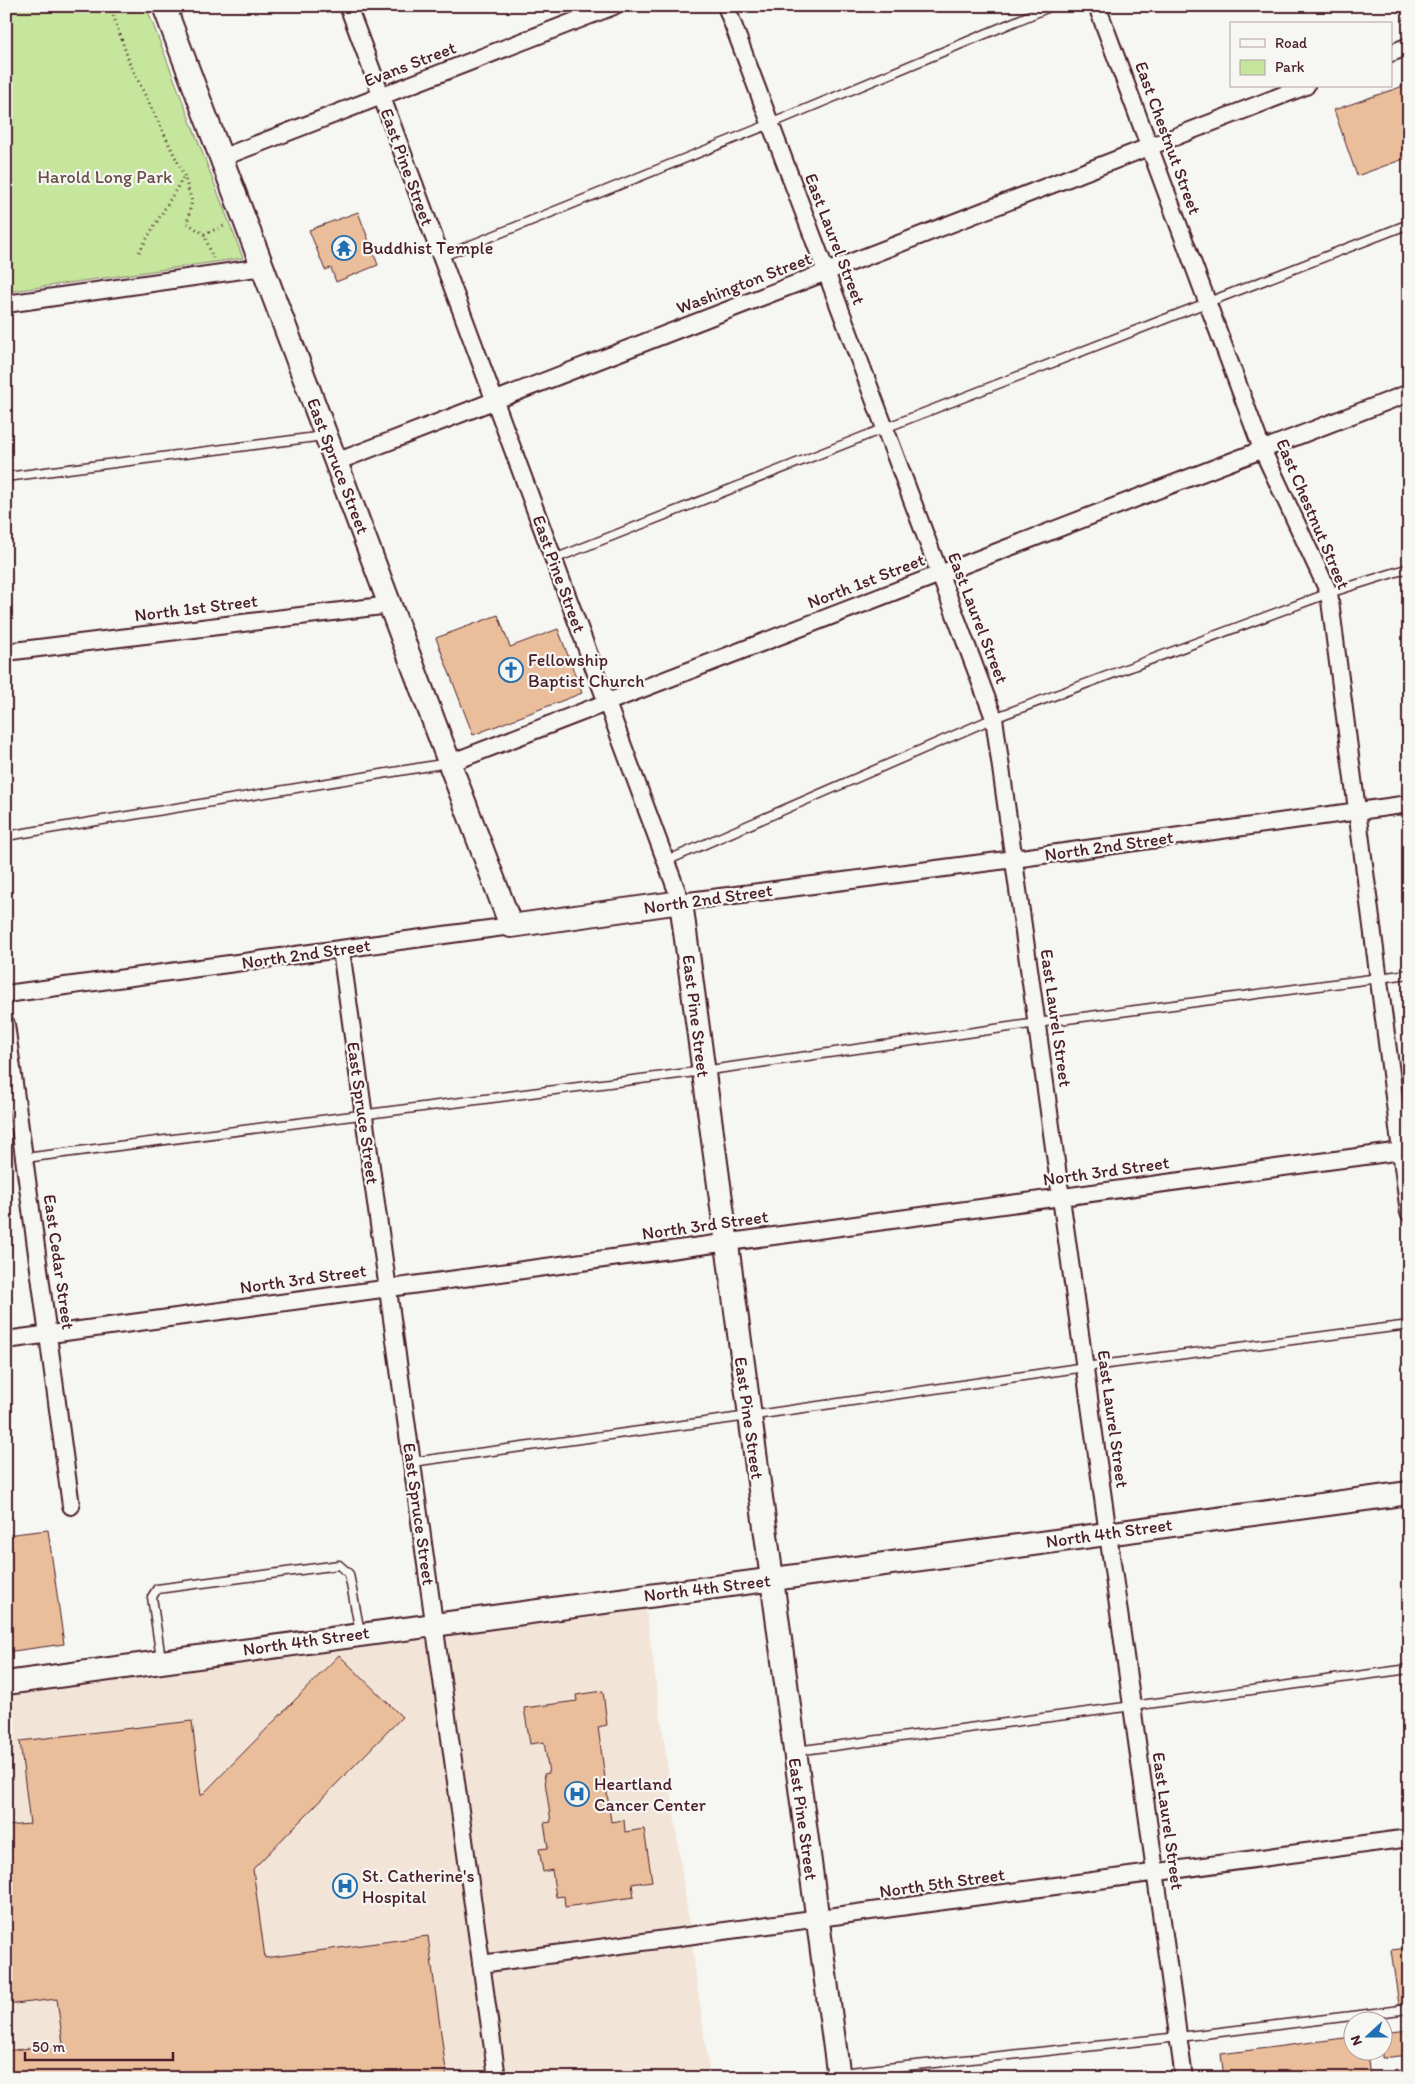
<svg xmlns="http://www.w3.org/2000/svg" width="1415" height="2084" viewBox="0 0 1415 2084" font-family="Itim,sans-serif">
<rect width="100%" height="100%" fill="#f6f6f2"/>
<filter id="ink" filterUnits="userSpaceOnUse"><feTurbulence type="fractalNoise" baseFrequency=".02" numOctaves="2"/><feDisplacementMap in="SourceGraphic" scale="10" xChannelSelector="R" yChannelSelector="G"/><feConvolveMatrix kernelMatrix="1 2 1 2 8 2 1 2 1" color-interpolation-filters="sRGB"/></filter>
<g filter="url(#ink)">
<path fill="#f2e5d8" d="M 646,1609 L 710,2078 L 6,2078 L 6,1695 Z"/>
<path fill="#c6e59d" stroke="#888264" d="M 6,6 L 146,6 L 243,258 L 6,292 Z"/>
<path fill="#eabe9a" stroke="#4a1f2b" d="M 1409,84 L 1409,157 L 1357,176 L 1334,110 Z
M 358,212 L 378,265 L 336,282 L 331,268 L 325,270 L 309,230 Z
M 498,615 L 510,647 L 558,629 L 582,693 L 473,735 L 436,638 Z
M 48,1530 L 64,1644 L 6,1652 L 6,1535 Z
M 339,1655 L 402,1717 L 253,1869 L 265,1958 L 428,1936 L 447,2078 L 6,2078 L 6,2051 L 63,2044 L 57,1999 L 6,2005 L 6,1826 L 30,1824 L 20,1741 L 192,1721 L 201,1796 Z
M 603,1691 L 607,1725 L 598,1727 L 611,1822 L 624,1820 L 625,1832 L 644,1829 L 652,1881 L 632,1884 L 634,1897 L 565,1907 L 564,1896 L 556,1897 L 552,1870 L 543,1872 L 539,1849 L 548,1848 L 544,1823 L 551,1822 L 544,1774 L 549,1773 L 544,1742 L 530,1744 L 524,1708 L 577,1701 L 576,1695 Z
M 1409,1948 L 1409,2003 L 1399,2005 L 1391,1950 Z
M 1409,2030 L 1409,2055 L 1382,2058 L 1382,2033 Z
M 1352,2037 L 1352,2052 L 1367,2052 L 1370,2078 L 1224,2078 L 1221,2054 Z"/>
<g fill="none" stroke-linecap="round" stroke-linejoin="round">
<defs>
<path id="lane" d="M 169,13 L 186,6
M 441,257 L 770,124 L 1052,6
M 6,477 L 324,436
M 554,559 L 885,428 L 1409,224
M 6,836 L 448,763
M 666,861 L 994,718 L 1329,593 L 1409,568
M 25,1158 L 703,1071 L 1037,1023 L 1409,974
M 412,1462 L 749,1416 L 1085,1367 L 1409,1325
M 161,1659 L 152,1597 L 157,1589 L 339,1565 L 349,1574 L 360,1632
M 796,1751 L 1409,1669
M 840,2073 L 1179,2037 L 1409,2009"/>
<path id="street" d="M 348,6 L 681,902 L 1014,859 L 1409,804
M 726,6 L 994,718 L 1184,2078
M 1097,6 L 1262,449 L 1329,593 L 1409,1213
M 1391,53 L 1409,46
M 221,158 L 614,6
M 6,304 L 263,267
M 336,462 L 1306,86
M 6,652 L 390,605
M 450,763 L 1409,393
M 341,950 L 497,2078
M 6,994 L 511,926
M 6,1024 L 71,1506
M 6,1340 L 1409,1150
M 481,1964 L 1409,1838"/>
<path id="secondary" d="M 164,6 L 511,926 L 681,902 L 839,2078
M 6,1683 C 473,1617 941,1556 1409,1493"/>
</defs>
<use href="#lane" stroke="#4a1f2b" stroke-width="11"/>
<use href="#street" stroke="#4a1f2b" stroke-width="20"/>
<use href="#secondary" stroke="#4a1f2b" stroke-width="26"/>
<path stroke="#4a1f2b" stroke-width="3" stroke-dasharray="1 4" stroke-linecap="butt" d="M 110,6 L 130,64 L 184,175 L 192,201 L 187,223 L 204,234 L 213,258
M 204,234 L 224,226
M 139,252 L 184,176"/>
<use href="#lane" stroke="#f6f6f2" stroke-width="8"/>
<use href="#street" stroke="#f6f6f2" stroke-width="16"/>
<use href="#secondary" stroke="#f6f6f2" stroke-width="22"/>
</g>
</g>
<defs>
<symbol id="temple-ring" viewBox="-11 -11 22 22"><circle r="9.5" fill="#f6f6f2" stroke="#1f6fb2" stroke-width="1.5"/><path d="M0-6L5-2H3V0L6.5 2.5H4V6H1.5V3h-3V6H-4V2.5H-6.5L-3 0V-2H-5Z" fill="#1f6fb2"/></symbol>
<symbol id="church-ring" viewBox="-11 -11 22 22"><circle r="9.5" fill="#f6f6f2" stroke="#1f6fb2" stroke-width="1.5"/><path d="M-1.2-6h2.4v3.5h3.3v2.4h-3.3V6h-2.4V-.1h-3.3v-2.4h3.3Z" fill="#1f6fb2"/></symbol>
<symbol id="hospital-ring" viewBox="-11 -11 22 22"><circle r="9.5" fill="#f6f6f2" stroke="#1f6fb2" stroke-width="1.5"/><path d="M-5-5h3v3.5h4V-5h3V5h-3V1.5h-4V5h-3Z" fill="#1f6fb2"/></symbol>
</defs>
<g fill-rule="evenodd">
<use href="#temple-ring" x="330" y="234" width="28" height="28"/>
<use href="#church-ring" x="497" y="656" width="28" height="28"/>
<use href="#hospital-ring" x="563" y="1780" width="28" height="28"/>
<use href="#hospital-ring" x="331" y="1872" width="28" height="28"/>
</g>
<g text-anchor="middle" dominant-baseline="central" stroke-width="4.5" stroke-linejoin="round" paint-order="stroke">
<g font-size="18" fill="#4a1f2b" stroke="#f6f6f2">
<text transform="translate(410 64) rotate(-21)">Evans Street</text>
<text transform="translate(1168 138) rotate(70)">East Chestnut Street</text>
<text transform="translate(407 167) rotate(70)">East Pine Street</text>
<text transform="translate(835 239) rotate(69)">East Laurel Street</text>
<text transform="translate(744 283) rotate(-21)">Washington Street</text>
<text transform="translate(338 466) rotate(69)">East Spruce Street</text>
<text transform="translate(1313 514) rotate(67)">East Chestnut Street</text>
<text transform="translate(559 574) rotate(70)">East Pine Street</text>
<text transform="translate(866 581) rotate(-21)">North 1st Street</text>
<text transform="translate(196 608) rotate(-7)">North 1st Street</text>
<text transform="translate(978 618) rotate(69)">East Laurel Street</text>
<text transform="translate(1109 846) rotate(-8)">North 2nd Street</text>
<text transform="translate(708 899) rotate(-8)">North 2nd Street</text>
<text transform="translate(306 954) rotate(-8)">North 2nd Street</text>
<text transform="translate(696 1016) rotate(83)">East Pine Street</text>
<text transform="translate(1056 1018) rotate(82)">East Laurel Street</text>
<text transform="translate(363 1113) rotate(82)">East Spruce Street</text>
<text transform="translate(1106 1171) rotate(-8)">North 3rd Street</text>
<text transform="translate(705 1225) rotate(-8)">North 3rd Street</text>
<text transform="translate(59 1262) rotate(82)">East Cedar Street</text>
<text transform="translate(303 1279) rotate(-8)">North 3rd Street</text>
<text transform="translate(749 1418) rotate(82)">East Pine Street</text>
<text transform="translate(1113 1419) rotate(82)">East Laurel Street</text>
<text transform="translate(419 1514) rotate(82)">East Spruce Street</text>
<text transform="translate(1109 1533) rotate(-8)">North 4th Street</text>
<text transform="translate(707 1588) rotate(-7)">North 4th Street</text>
<text transform="translate(306 1641) rotate(-8)">North 4th Street</text>
<text transform="translate(803 1819) rotate(82)">East Pine Street</text>
<text transform="translate(1168 1821) rotate(82)">East Laurel Street</text>
<text transform="translate(942 1883) rotate(-8)">North 5th Street</text>
</g>
<g font-size="18" fill="#695048" stroke="#f6f6f2">
<text x="105" y="177">Harold Long Park</text>
</g>
<g font-size="18" fill="#4a1f2b" stroke="#f6f6f2" text-anchor="start">
<text x="362" y="248">Buddhist Temple</text>
<text x="528" y="660">Fellowship<tspan x="528" dy="21">Baptist Church</tspan></text>
<text x="594" y="1784">Heartland<tspan x="594" dy="21">Cancer Center</tspan></text>
<text x="362" y="1876">St. Catherine's<tspan x="362" dy="21">Hospital</tspan></text>
</g>
</g>
<rect width="1415" height="2084" fill="none" stroke="#f6f6f2" stroke-width="25"/>
<rect x="12" y="12" width="1390" height="2059" fill="none" stroke="#4a1f2b" stroke-width="2" filter="url(#ink)"/>
<rect x="1230" y="22" width="162" height="65" fill="#f6f6f2" stroke="#b1a0a2"/>
<rect x="1240" y="39" width="25" height="8" fill="#f6f6f2" stroke="#b1a0a2"/>
<text x="1275" y="48" font-size="15" fill="#4a1f2b">Road</text>
<rect x="1240" y="60" width="25" height="15" fill="#c6e59d" stroke="#b1a0a2"/>
<text x="1275" y="72" font-size="15" fill="#4a1f2b">Park</text>
<g transform="translate(1368 2036) rotate(249)"><circle r="24" fill="#f6f6f2" stroke="#b1a0a2"/>
<path d="M0-4L9 19L0 12L-9 19Z" fill="#1f6fb2"/>
<text y="-8" font-size="14" font-weight="bold" text-anchor="middle" fill="#4a1f2b">N</text>
</g>
<path d="M25 2052v8h148v-8" fill="none" stroke="#4a1f2b" stroke-width="2.5"/>
<text x="32" y="2052" font-size="15" fill="#4a1f2b" stroke="#f6f6f2" stroke-width="4" paint-order="stroke">50 m</text>
</svg>
